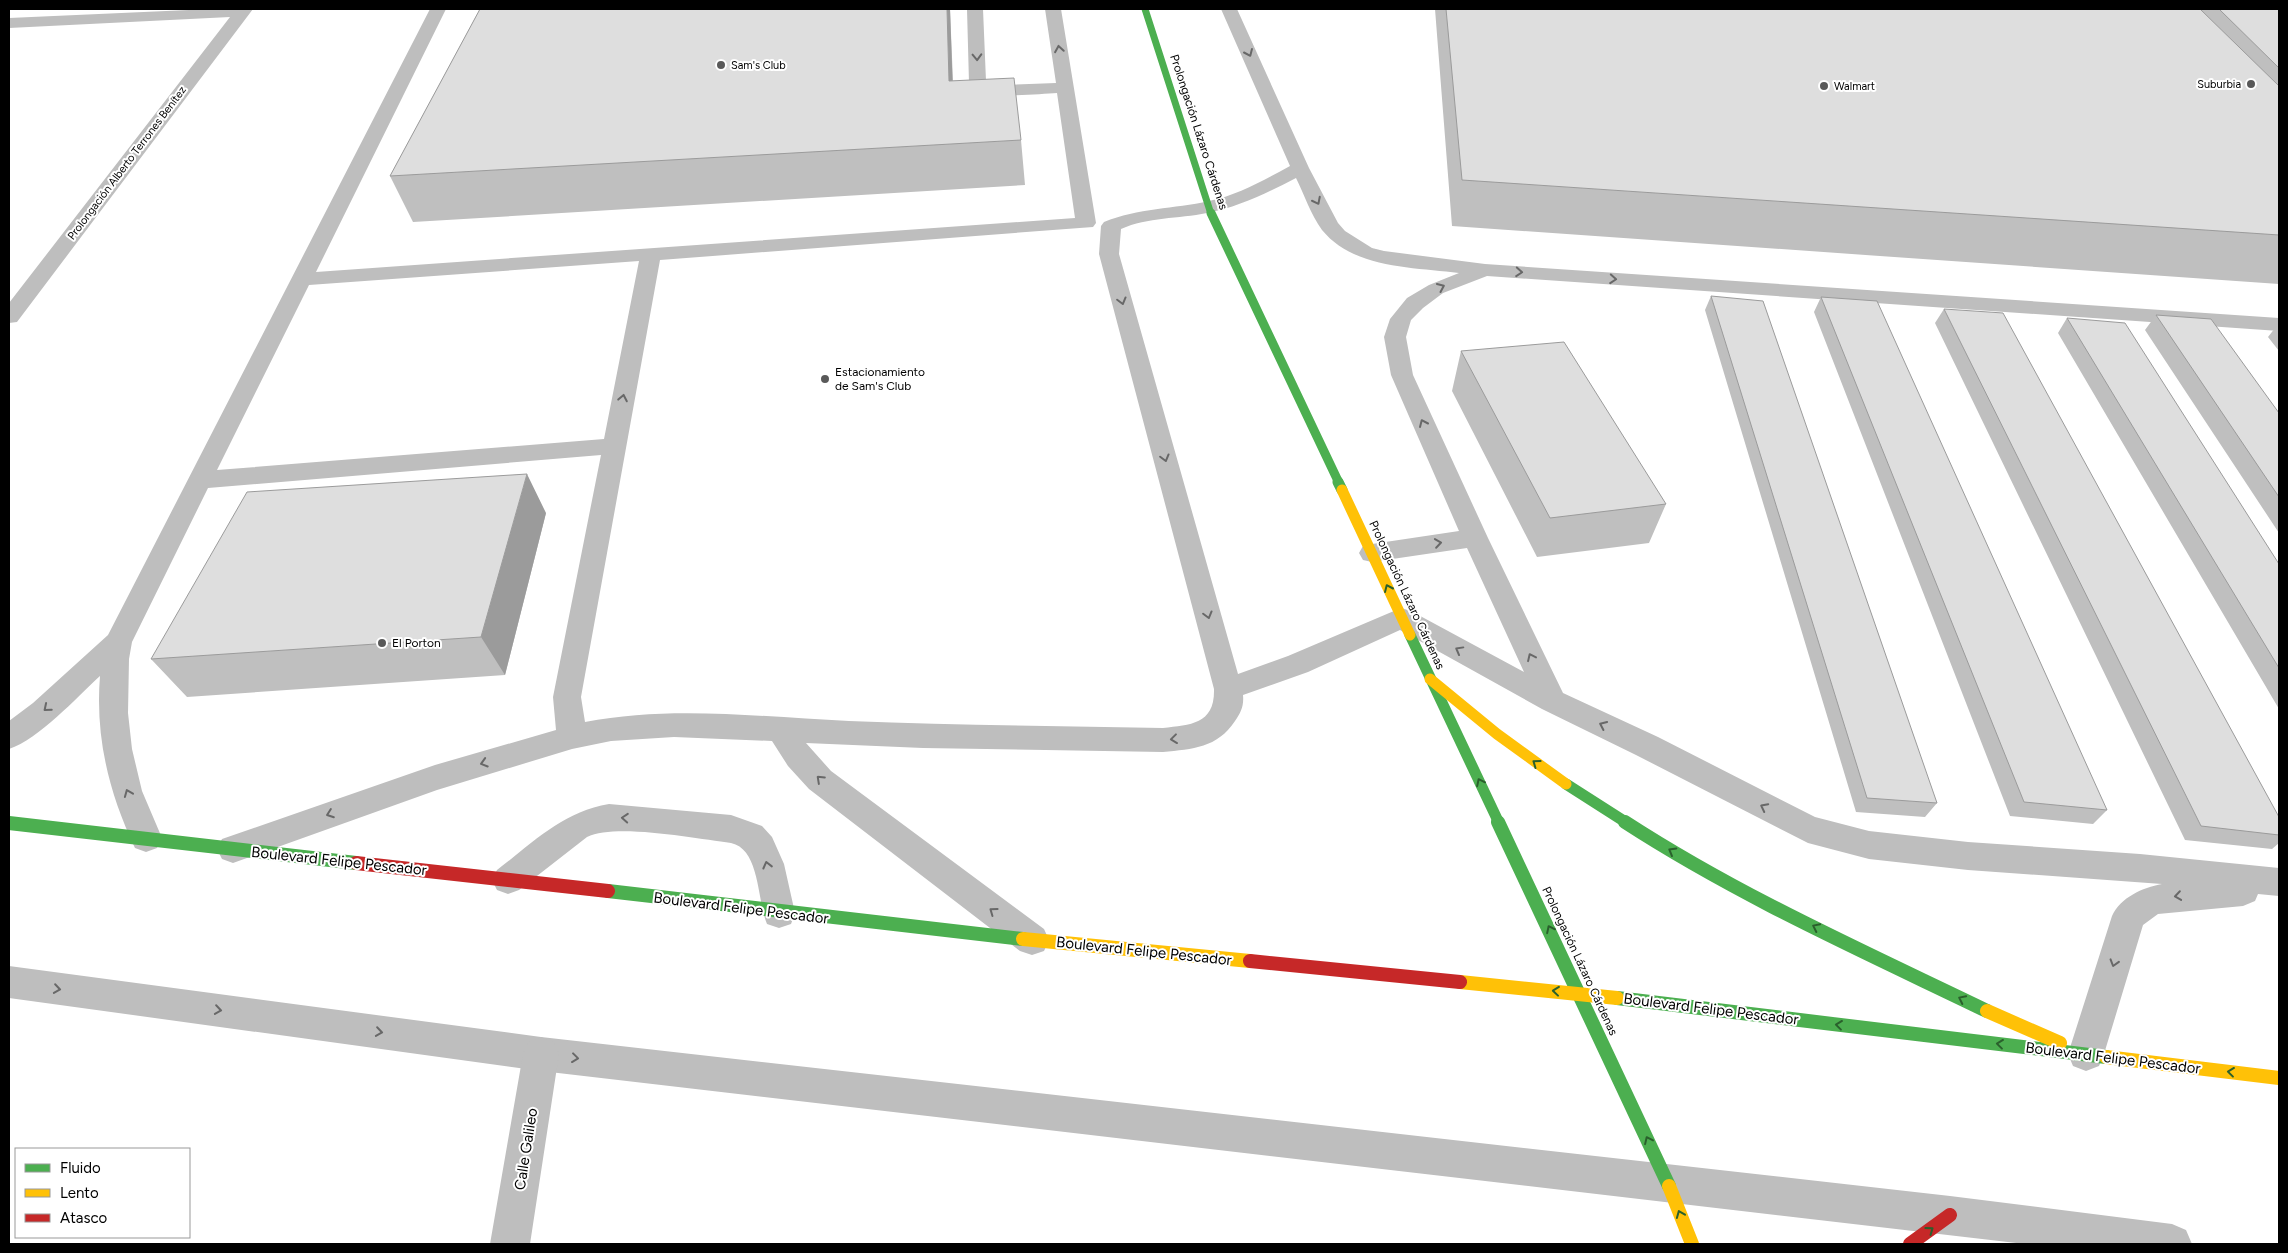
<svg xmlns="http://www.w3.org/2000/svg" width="2288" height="1253" viewBox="0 0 2288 1253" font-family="Figtree,sans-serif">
<rect width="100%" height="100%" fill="#fff"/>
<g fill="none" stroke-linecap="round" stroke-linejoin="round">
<path fill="#bebebe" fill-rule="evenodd" d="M 430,9 L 446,9 L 316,272 L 1075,218 L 1057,93 C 1037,94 982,101 969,83 L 967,9 L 983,9 L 986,81 L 1002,85 L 1056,83 L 1045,9 L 1061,9 L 1096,223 L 1093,227 L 660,260 L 581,697 L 585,722 C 671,705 762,717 849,721 C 954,725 1058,726 1163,728 C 1191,725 1215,724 1214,689 L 1099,254 L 1101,226 L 1104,222 C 1138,208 1174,209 1209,201 C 1238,195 1264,180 1290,166 L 1221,9 L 1237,9 L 1309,168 L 1338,223 L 1345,231 L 1372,248 L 1384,251 L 1485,264 L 2279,318 L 2279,331 L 1487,276 L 1443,293 L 1423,308 L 1411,320 L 1406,337 L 1413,375 L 1488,538 L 1563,693 L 1658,737 L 1815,817 L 1869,831 L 1968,842 L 2140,854 L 2279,868 L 2279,896 L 2258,894 L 2255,901 L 2243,906 L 2158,914 L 2143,925 L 2104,1054 L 2099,1066 L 2086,1071 L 2073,1066 L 2068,1054 L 2112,916 C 2121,897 2142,888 2162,884 L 1968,870 L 1869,859 L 1808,843 L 1636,755 L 1542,709 L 1400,630 L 1308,672 L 1243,695 C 1244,706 1241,712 1235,721 C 1217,748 1193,749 1163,752 L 923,748 L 806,743 L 831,771 L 1044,929 L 1049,940 L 1044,951 L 1032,955 L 1020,951 L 809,789 L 788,766 L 772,741 L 674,737 L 611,741 L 572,749 L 437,790 L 233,863 L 222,859 L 217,849 L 222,839 L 435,765 L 556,730 L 553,697 L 601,455 L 208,488 L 132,642 L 129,659 L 128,713 L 132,749 L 142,791 L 162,838 L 157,848 L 146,852 L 135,848 C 109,793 95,737 100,676 C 76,698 39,739 9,749 L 9,721 L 33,703 L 108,635 ZM 1296,178 C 1304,194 1311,215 1322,230 C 1354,269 1413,267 1459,273 L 1429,285 L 1407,298 L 1390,319 L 1384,337 L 1391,375 L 1459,531 L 1372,544 L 1363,546 L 1359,553 L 1363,560 L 1372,562 L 1467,548 L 1524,672 L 1411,611 L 1401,608 L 1288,656 L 1238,674 L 1119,254 L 1121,229 C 1148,217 1178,219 1207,213 C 1239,207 1267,193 1296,178 ZM 639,261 L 604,439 L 217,470 L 309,285 Z
M 609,804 L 731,815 L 762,826 L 772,837 L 784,864 L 795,913 L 791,924 L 779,928 L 767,924 C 757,900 760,849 731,843 C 696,839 617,823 587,837 L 519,890 L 508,894 L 497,890 L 492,880 L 497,870 C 534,842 562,812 609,804 Z
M 9,966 L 541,1037 L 1950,1196 L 2172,1224 L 2186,1230 L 2192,1244 L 2025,1244 L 541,1071 L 9,998 Z"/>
<path fill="#bebebe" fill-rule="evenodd" d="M 211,9 L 253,9 L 17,322 L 9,323 L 9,303 L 230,17 L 9,28 L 9,18 Z
M 541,1037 L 554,1042 L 559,1054 L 530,1244 L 490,1244 L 523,1054 L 528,1042 Z"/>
<path stroke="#4caf50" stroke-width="7" d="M 1145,9 L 1211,214"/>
<path stroke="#4caf50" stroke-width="9" d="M 1211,213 L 1339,483"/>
<path stroke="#4caf50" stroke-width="11" d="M 1338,482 L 1342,490
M 1410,635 L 1499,823
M 1566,784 L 1627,823
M 9,823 L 13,823"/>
<path stroke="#4caf50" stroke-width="14" d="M 1498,822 L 1669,1186
M 1625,822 C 1739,896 1865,952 1987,1011
M 9,823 L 356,863
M 608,891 L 1023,939
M 1617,998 L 2106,1057"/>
<path stroke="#ffc107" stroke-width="11" d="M 1342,490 L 1410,635
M 1430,679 L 1497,734 L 1566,784"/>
<path stroke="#ffc107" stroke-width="14" d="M 1023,939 L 1250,961
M 1460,982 L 1617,998
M 1987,1011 L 2060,1043
M 2106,1057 L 2279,1078
M 1669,1186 L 1692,1244"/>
<path stroke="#c62828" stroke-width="14" d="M 356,863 L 608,891
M 1250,961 L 1460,982
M 1910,1244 L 1950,1215"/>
</g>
<path fill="#bfbfbf" d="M 480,9 L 950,9 L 953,81 L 1021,140 L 1025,185 L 413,222 L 390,176 Z
M 1435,9 L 2279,9 L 2279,284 L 1452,226 Z
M 1711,296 L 1937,803 L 1925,817 L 1856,812 L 1705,310 Z
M 1821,297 L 2107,810 L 2093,824 L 2010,816 L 1814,312 Z
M 1944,309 L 2279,817 L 2279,843 L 2272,849 L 2185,840 L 1935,323 Z
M 2156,315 L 2279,413 L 2279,533 L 2145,330 Z
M 2067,318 L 2279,564 L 2279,709 L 2058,333 Z
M 2279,323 L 2279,351 L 2268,337 Z
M 1461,351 L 1666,504 L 1649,543 L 1537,557 L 1452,391 Z
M 546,513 L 505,675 L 187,697 L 151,659 Z"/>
<path fill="#9b9b9b" d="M 947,9 L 950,9 L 954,125 L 949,81 Z
M 527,474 L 546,513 L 505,675 L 481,637 Z"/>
<path fill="#dedede" stroke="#9b9b9b" d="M 480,9 L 947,9 L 949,81 L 1014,78 L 1021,140 L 390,176 Z
M 1446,9 L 2200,9 L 2279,86 L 2279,235 L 1462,180 Z
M 2219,9 L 2279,9 L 2279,68 Z
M 1711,296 L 1763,301 L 1937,803 L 1867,798 Z
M 1821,297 L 1877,301 L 2107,810 L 2024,802 Z
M 1944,309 L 2003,313 L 2279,817 L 2279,835 L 2201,826 Z
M 2156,315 L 2211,319 L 2279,413 L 2279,497 Z
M 2067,318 L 2125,323 L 2279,564 L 2279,668 Z
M 1564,342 L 1666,504 L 1550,518 L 1461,351 Z
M 527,474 L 481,637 L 151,659 L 247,492 Z"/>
<defs><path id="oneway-chevron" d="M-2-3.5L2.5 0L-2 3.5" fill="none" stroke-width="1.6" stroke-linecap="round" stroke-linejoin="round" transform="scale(1.25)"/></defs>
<g stroke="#686868">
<use href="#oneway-chevron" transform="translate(1059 49) rotate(-99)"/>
<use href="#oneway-chevron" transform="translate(1249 53) rotate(66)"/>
<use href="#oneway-chevron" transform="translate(977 57) rotate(88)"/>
<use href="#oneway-chevron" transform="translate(1317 201) rotate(63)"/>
<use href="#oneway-chevron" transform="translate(1519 272) rotate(4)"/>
<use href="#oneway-chevron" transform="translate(1613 279) rotate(4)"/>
<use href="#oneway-chevron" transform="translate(1441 287) rotate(-24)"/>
<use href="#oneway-chevron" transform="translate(1122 301) rotate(75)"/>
<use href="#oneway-chevron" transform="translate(623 398) rotate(-79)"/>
<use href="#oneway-chevron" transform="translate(1423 423) rotate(-114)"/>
<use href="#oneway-chevron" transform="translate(1165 458) rotate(75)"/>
<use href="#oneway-chevron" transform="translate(1438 543) rotate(-8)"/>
<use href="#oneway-chevron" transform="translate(1208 615) rotate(75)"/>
<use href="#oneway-chevron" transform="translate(1459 650) rotate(-151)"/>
<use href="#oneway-chevron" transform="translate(1531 657) rotate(-115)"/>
<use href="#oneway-chevron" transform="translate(47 708) rotate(140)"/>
<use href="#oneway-chevron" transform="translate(1603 725) rotate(-155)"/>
<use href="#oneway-chevron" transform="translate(1174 739) rotate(173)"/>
<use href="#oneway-chevron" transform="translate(484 763) rotate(163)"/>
<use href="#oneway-chevron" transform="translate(820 779) rotate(-137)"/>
<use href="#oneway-chevron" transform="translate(128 793) rotate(-112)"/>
<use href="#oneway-chevron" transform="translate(1764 807) rotate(-153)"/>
<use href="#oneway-chevron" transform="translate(330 814) rotate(160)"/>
<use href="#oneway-chevron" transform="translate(625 818) rotate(-176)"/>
<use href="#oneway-chevron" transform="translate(767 865) rotate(-104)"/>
<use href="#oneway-chevron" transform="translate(2178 896) rotate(172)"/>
<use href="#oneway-chevron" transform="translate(993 911) rotate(-144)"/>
<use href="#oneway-chevron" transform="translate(2114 963) rotate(107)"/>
<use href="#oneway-chevron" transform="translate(57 989) rotate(8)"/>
<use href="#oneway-chevron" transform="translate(218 1010) rotate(8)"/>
<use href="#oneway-chevron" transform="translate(379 1032) rotate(8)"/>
<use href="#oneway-chevron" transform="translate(575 1058) rotate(7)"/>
</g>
<g stroke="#2a602c">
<use href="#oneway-chevron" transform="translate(1388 588) rotate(-114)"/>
<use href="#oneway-chevron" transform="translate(1536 763) rotate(-144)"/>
<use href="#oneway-chevron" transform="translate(1480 782) rotate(-116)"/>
<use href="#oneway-chevron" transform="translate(1672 851) rotate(-150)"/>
<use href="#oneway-chevron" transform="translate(1816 927) rotate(-154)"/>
<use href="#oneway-chevron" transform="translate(1550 929) rotate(-116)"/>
<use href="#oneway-chevron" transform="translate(1556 991) rotate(-174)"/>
<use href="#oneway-chevron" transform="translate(1962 999) rotate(-154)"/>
<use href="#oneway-chevron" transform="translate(1839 1025) rotate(-173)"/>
<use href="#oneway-chevron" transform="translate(2000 1044) rotate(-173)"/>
<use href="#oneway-chevron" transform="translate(2231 1072) rotate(-173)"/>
<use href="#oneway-chevron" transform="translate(1648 1140) rotate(-115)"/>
<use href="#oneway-chevron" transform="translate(1680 1214) rotate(-112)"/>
<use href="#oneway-chevron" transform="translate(1930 1230) rotate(-36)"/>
</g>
<g fill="#595959" stroke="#fff" stroke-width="2">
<circle cx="721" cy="65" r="5"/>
<circle cx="2251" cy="84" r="5"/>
<circle cx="1824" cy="86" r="5"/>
<circle cx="825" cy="379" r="5"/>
<circle cx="382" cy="643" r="5"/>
</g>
<g text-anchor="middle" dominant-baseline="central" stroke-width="4" stroke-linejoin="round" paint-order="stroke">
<g font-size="11" fill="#000" stroke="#fff" text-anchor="start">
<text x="731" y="65">Sam's Club</text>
<text x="2241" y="84" text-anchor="end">Suburbia</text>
<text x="1834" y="86">Walmart</text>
</g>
<g font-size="11" fill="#000" stroke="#fff">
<text transform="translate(127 163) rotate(-53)">Prolongación Alberto Terrones Benítez</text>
</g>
<g font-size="12" fill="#000" stroke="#fff">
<text transform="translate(1199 132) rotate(72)">Prolongación Lázaro Cárdenas</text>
<text transform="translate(1407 595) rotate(65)">Prolongación Lázaro Cárdenas</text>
<text transform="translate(1580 961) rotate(65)">Prolongación Lázaro Cárdenas</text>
</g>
<g font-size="12" fill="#000" stroke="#fff" text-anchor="start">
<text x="835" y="372">Estacionamiento<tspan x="835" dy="14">de Sam's Club</tspan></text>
<text x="392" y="643">El Porton</text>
</g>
<g font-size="15" fill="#000" stroke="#fff">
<text transform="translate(339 861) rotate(6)">Boulevard Felipe Pescador</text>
<text transform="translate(741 908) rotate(7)">Boulevard Felipe Pescador</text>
<text transform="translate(1144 951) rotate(6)">Boulevard Felipe Pescador</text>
<text transform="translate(1711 1009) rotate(7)">Boulevard Felipe Pescador</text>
<text transform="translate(2113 1058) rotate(7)">Boulevard Felipe Pescador</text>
<text transform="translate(526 1149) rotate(-81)">Calle Galileo</text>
</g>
</g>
<rect width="2288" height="1253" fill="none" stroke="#000000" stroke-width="20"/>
<rect x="15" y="1148" width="175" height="90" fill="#ffffff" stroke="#999999"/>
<rect x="25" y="1164" width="25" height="8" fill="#4caf50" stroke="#999999"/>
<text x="60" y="1173" font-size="15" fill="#000000">Fluido</text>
<rect x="25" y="1189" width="25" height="8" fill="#ffc107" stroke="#999999"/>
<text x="60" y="1198" font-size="15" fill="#000000">Lento</text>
<rect x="25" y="1214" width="25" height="8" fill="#c62828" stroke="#999999"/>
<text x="60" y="1223" font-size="15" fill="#000000">Atasco</text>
</svg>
